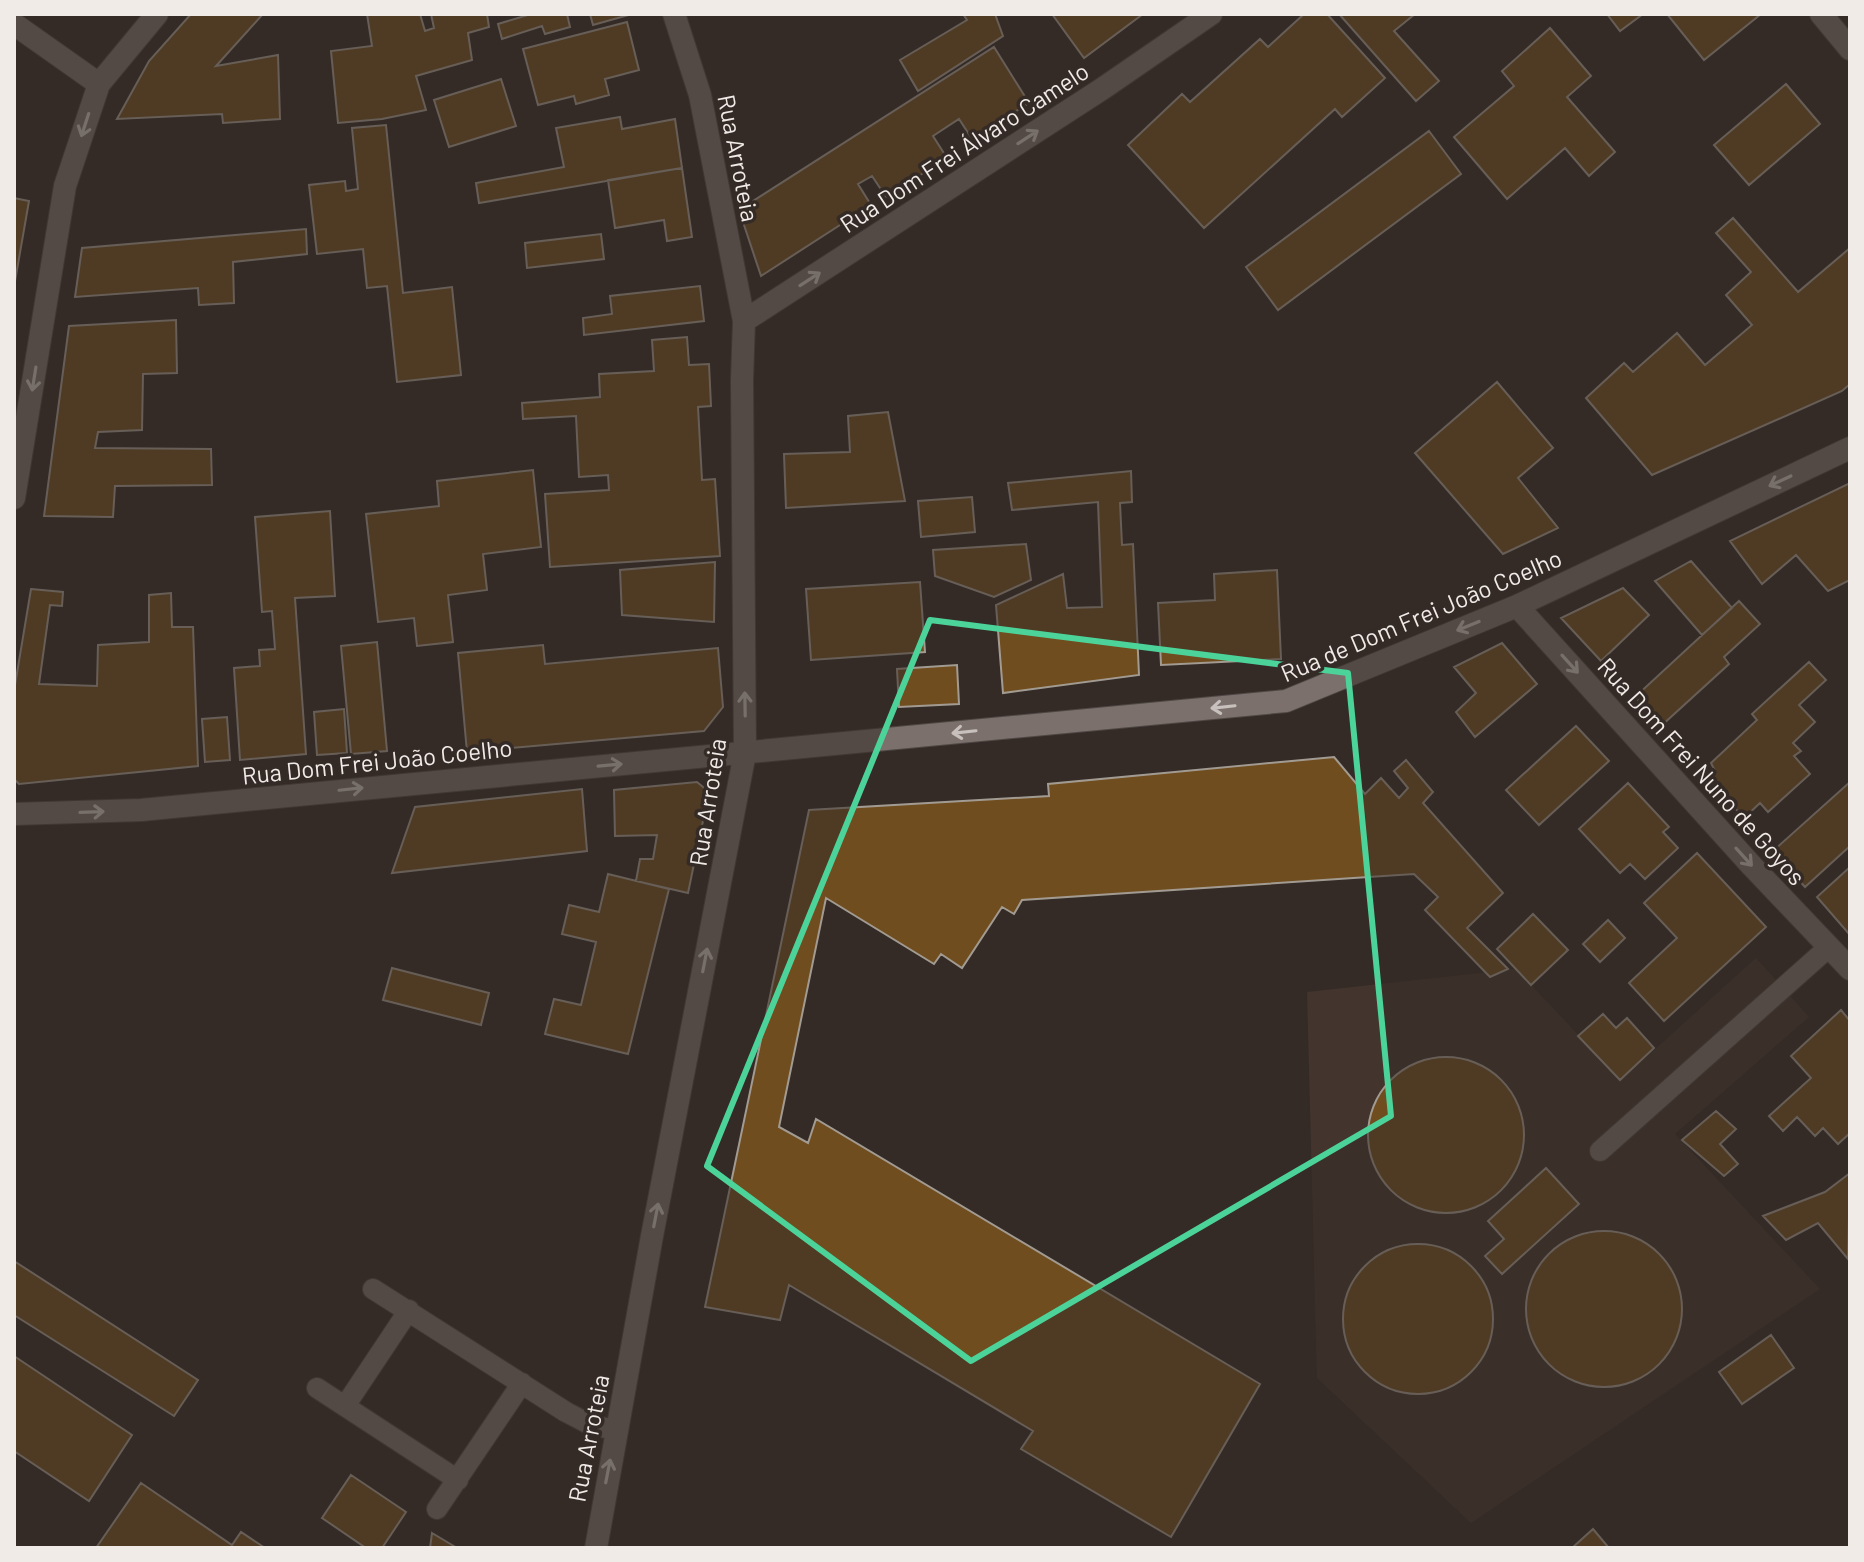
<svg xmlns="http://www.w3.org/2000/svg" width="1864" height="1562" viewBox="0 0 1864 1562" font-family="Barlow,sans-serif">
<rect width="100%" height="100%" fill="#342b27"/>
<path fill="#43342d" d="M 1756,958 L 1809,1017 L 1675,1134 L 1820,1289 L 1471,1523 L 1317,1378 L 1307,992 L 1516,969 L 1621,1080 Z"/>
<path fill="#704d1f" stroke="#a29b92" stroke-width="2" d="M 191,14 L 263,14 L 216,66 L 278,55 L 280,119 L 223,123 L 222,114 L 117,119 L 149,61 Z
M 367,14 L 420,14 L 425,31 L 434,28 L 431,14 L 487,14 L 489,27 L 468,33 L 472,60 L 416,76 L 426,110 L 382,119 L 338,123 L 331,51 L 372,46 Z
M 531,14 L 567,14 L 570,27 L 545,34 L 542,26 L 502,39 L 498,24 Z
M 590,14 L 632,14 L 593,25 Z
M 963,14 L 995,14 L 1003,36 L 918,91 L 900,60 L 967,20 Z
M 1052,14 L 1143,14 L 1084,58 Z
M 1304,14 L 1327,14 L 1385,78 L 1342,117 L 1335,109 L 1204,228 L 1128,145 L 1182,94 L 1190,102 L 1260,39 L 1268,47 Z
M 1339,14 L 1415,14 L 1394,31 L 1439,81 L 1416,101 Z
M 1607,14 L 1643,14 L 1620,31 Z
M 1667,14 L 1761,14 L 1704,60 Z
M 627,22 L 639,70 L 605,79 L 609,95 L 576,104 L 574,96 L 538,105 L 523,49 Z
M 1550,28 L 1591,76 L 1567,97 L 1615,152 L 1589,176 L 1565,148 L 1507,199 L 1454,137 L 1514,86 L 1502,71 Z
M 994,47 L 1029,103 L 972,139 L 959,119 L 933,136 L 947,158 L 886,197 L 872,176 L 858,184 L 871,205 L 761,276 L 739,210 Z
M 501,79 L 516,126 L 449,147 L 434,100 Z
M 1786,84 L 1820,124 L 1749,185 L 1714,145 Z
M 620,117 L 622,129 L 675,119 L 682,168 L 479,203 L 476,183 L 564,167 L 556,128 Z
M 386,125 L 403,293 L 452,287 L 461,375 L 397,382 L 387,286 L 367,288 L 363,249 L 317,254 L 309,185 L 345,181 L 346,191 L 358,189 L 352,128 Z
M 1429,131 L 1461,174 L 1278,310 L 1246,267 Z
M 682,168 L 692,237 L 667,241 L 664,220 L 615,228 L 608,180 Z
M 14,198 L 29,201 L 14,287 Z
M 1733,218 L 1798,292 L 1850,248 L 1850,384 L 1842,391 L 1652,475 L 1586,398 L 1624,363 L 1633,372 L 1677,333 L 1705,365 L 1752,325 L 1726,295 L 1751,272 L 1716,233 Z
M 306,229 L 307,254 L 233,262 L 234,303 L 199,305 L 198,288 L 75,297 L 82,248 Z
M 601,234 L 604,259 L 527,268 L 525,243 Z
M 700,286 L 704,321 L 584,335 L 583,318 L 612,314 L 610,296 Z
M 176,320 L 177,373 L 143,374 L 142,430 L 98,432 L 95,448 L 211,449 L 212,485 L 115,486 L 113,517 L 44,516 L 69,326 Z
M 687,337 L 689,365 L 709,364 L 711,406 L 698,407 L 702,480 L 715,479 L 720,556 L 550,567 L 545,494 L 609,490 L 608,475 L 579,477 L 576,416 L 523,419 L 522,403 L 600,397 L 599,374 L 654,371 L 652,340 Z
M 1497,382 L 1553,448 L 1518,478 L 1558,528 L 1503,554 L 1415,453 Z
M 888,412 L 905,501 L 786,508 L 784,454 L 850,452 L 848,416 Z
M 533,470 L 541,547 L 483,554 L 487,590 L 448,595 L 453,642 L 417,646 L 414,618 L 378,622 L 366,514 L 439,506 L 437,481 Z
M 1131,471 L 1132,502 L 1120,503 L 1122,545 L 1133,544 L 1139,675 L 1003,693 L 996,605 L 1063,574 L 1067,608 L 1102,607 L 1098,502 L 1012,510 L 1008,483 Z
M 1850,483 L 1850,580 L 1828,591 L 1796,555 L 1762,584 L 1730,541 Z
M 972,497 L 975,532 L 921,537 L 918,501 Z
M 330,511 L 335,596 L 295,598 L 306,754 L 240,760 L 234,668 L 260,666 L 259,650 L 275,649 L 272,611 L 262,612 L 255,517 Z
M 1026,544 L 1031,580 L 994,597 L 935,576 L 933,550 Z
M 1691,561 L 1732,608 L 1702,635 L 1655,581 Z
M 715,562 L 714,622 L 622,615 L 620,570 Z
M 1277,570 L 1281,659 L 1161,665 L 1158,603 L 1215,600 L 1214,574 Z
M 920,582 L 925,652 L 811,660 L 806,589 Z
M 1623,588 L 1649,615 L 1601,661 L 1561,618 Z
M 31,589 L 63,592 L 62,606 L 50,605 L 39,684 L 97,686 L 98,645 L 149,642 L 149,595 L 171,593 L 172,627 L 193,627 L 198,766 L 19,784 L 14,779 L 14,691 Z
M 1739,601 L 1760,624 L 1724,657 L 1729,664 L 1661,726 L 1635,697 Z
M 377,642 L 387,751 L 351,754 L 341,646 Z
M 1502,643 L 1537,684 L 1475,737 L 1456,712 L 1476,693 L 1454,667 Z
M 543,645 L 545,664 L 718,648 L 723,707 L 704,731 L 467,752 L 458,653 Z
M 1809,662 L 1826,680 L 1799,705 L 1815,722 L 1793,743 L 1801,751 L 1794,756 L 1810,774 L 1768,812 L 1760,803 L 1744,818 L 1709,780 L 1716,773 L 1711,763 L 1757,720 L 1752,714 Z
M 957,665 L 959,704 L 899,707 L 897,669 Z
M 344,709 L 347,753 L 317,755 L 314,712 Z
M 227,717 L 230,760 L 205,762 L 202,719 Z
M 1576,726 L 1609,761 L 1539,825 L 1506,790 Z
M 1334,757 L 1365,794 L 1381,778 L 1399,798 L 1408,788 L 1394,771 L 1406,760 L 1433,792 L 1423,803 L 1503,893 L 1467,928 L 1508,969 L 1490,977 L 1425,910 L 1438,897 L 1414,874 L 1022,900 L 1014,914 L 1002,907 L 962,968 L 941,954 L 934,964 L 826,898 L 779,1127 L 808,1143 L 816,1119 L 1260,1384 L 1171,1537 L 1021,1449 L 1033,1431 L 789,1285 L 780,1320 L 705,1307 L 809,810 L 1049,796 L 1048,784 Z
M 697,782 L 709,792 L 688,893 L 636,881 L 640,859 L 653,859 L 657,835 L 615,836 L 614,790 Z
M 1850,782 L 1850,846 L 1805,887 L 1773,851 Z
M 1628,783 L 1669,827 L 1663,832 L 1678,848 L 1645,879 L 1630,864 L 1620,873 L 1579,829 Z
M 582,789 L 587,851 L 392,873 L 415,807 Z
M 1697,853 L 1766,927 L 1664,1021 L 1629,983 L 1677,938 L 1644,903 Z
M 1850,867 L 1850,935 L 1817,897 Z
M 608,874 L 669,889 L 628,1054 L 545,1034 L 554,999 L 581,1005 L 596,942 L 562,934 L 569,905 L 599,912 Z
M 1533,914 L 1568,950 L 1531,985 L 1497,949 Z
M 1608,920 L 1625,938 L 1600,962 L 1583,944 Z
M 392,968 L 489,993 L 481,1025 L 383,1000 Z
M 1841,1010 L 1850,1021 L 1850,1133 L 1838,1144 L 1823,1128 L 1815,1136 L 1797,1117 L 1783,1131 L 1769,1116 L 1811,1078 L 1791,1056 Z
M 1603,1014 L 1616,1028 L 1627,1018 L 1654,1048 L 1620,1080 L 1578,1036 Z
M1368 1135a78 78 0 1 1 156 0a78 78 0 1 1-156 0Z
M 1716,1111 L 1736,1129 L 1720,1144 L 1738,1164 L 1724,1176 L 1682,1140 Z
M 1546,1168 L 1579,1204 L 1502,1274 L 1485,1256 L 1504,1239 L 1488,1221 Z
M 1850,1173 L 1848,1259 L 1818,1223 L 1786,1240 L 1763,1216 L 1825,1192 Z
M1526 1309a78 78 0 1 1 156 0a78 78 0 1 1-156 0Z
M1343 1319a75 75 0 1 1 150 0a75 75 0 1 1-150 0Z
M 14,1261 L 198,1380 L 174,1416 L 14,1315 Z
M 1771,1335 L 1794,1368 L 1742,1404 L 1719,1372 Z
M 14,1356 L 132,1435 L 89,1501 L 14,1451 Z
M 351,1475 L 406,1512 L 382,1548 L 366,1548 L 322,1518 Z
M 141,1483 L 232,1545 L 241,1532 L 265,1548 L 96,1548 Z
M 1593,1529 L 1609,1548 L 1572,1548 Z
M 432,1533 L 457,1548 L 430,1548 Z"/>
<g fill="none" stroke-linecap="round" stroke-linejoin="round">
<defs>
<path id="service" d="M 1600,1151 L 1829,947
M 373,1289 L 566,1412 L 591,1425 L 616,1430
M 317,1388 L 458,1480
M 345,1406 L 409,1310
M 437,1509 L 522,1383"/>
<path id="minor" d="M 1821,14 L 1850,49
M 14,24 L 99,84
M 744,321 L 1102,89 L 1211,14
M 14,498 L 65,186 L 99,84 L 157,14
M 1517,606 L 1752,866 L 1850,969
M 14,814 L 141,810 L 1286,701 L 1517,606 L 1850,448
M 596,1548 L 652,1236 L 745,753 L 742,380 L 744,321 L 700,95 L 674,14"/>
</defs>
<use href="#service" stroke="#4f4844" stroke-width="22"/>
<use href="#minor" stroke="#4f4844" stroke-width="24"/>
<use href="#service" stroke="#7b706c" stroke-width="20"/>
<use href="#minor" stroke="#7b706c" stroke-width="22"/>
</g>
<defs><path id="oneway-shaft" d="M-6 0H5M1.5-3L5.5 0L1.5 3" fill="none" stroke-width="1.6" stroke-linecap="round" stroke-linejoin="round" transform="scale(2)"/></defs>
<g stroke="#c8c0bd">
<use href="#oneway-shaft" transform="translate(85 125) rotate(108)"/>
<use href="#oneway-shaft" transform="translate(1028 137) rotate(-33)"/>
<use href="#oneway-shaft" transform="translate(810 279) rotate(-33)"/>
<use href="#oneway-shaft" transform="translate(34 379) rotate(99)"/>
<use href="#oneway-shaft" transform="translate(1780 481) rotate(155)"/>
<use href="#oneway-shaft" transform="translate(1468 626) rotate(158)"/>
<use href="#oneway-shaft" transform="translate(1570 664) rotate(48)"/>
<use href="#oneway-shaft" transform="translate(745 704) rotate(-91)"/>
<use href="#oneway-shaft" transform="translate(1223 707) rotate(174)"/>
<use href="#oneway-shaft" transform="translate(964 732) rotate(174)"/>
<use href="#oneway-shaft" transform="translate(610 765) rotate(-5)"/>
<use href="#oneway-shaft" transform="translate(351 789) rotate(-6)"/>
<use href="#oneway-shaft" transform="translate(92 812) rotate(-2)"/>
<use href="#oneway-shaft" transform="translate(1744 857) rotate(48)"/>
<use href="#oneway-shaft" transform="translate(705 960) rotate(-79)"/>
<use href="#oneway-shaft" transform="translate(656 1215) rotate(-79)"/>
<use href="#oneway-shaft" transform="translate(608 1471) rotate(-79)"/>
</g>
<path d="M0 0H1864V1562H0ZM 930,620 L 1348,673 L 1391,1116 L 971,1361 L 707,1166 Z" fill="#342b27" fill-opacity=".55" fill-rule="evenodd"/>
<path fill="none" stroke="#4cd39a" stroke-width="6" stroke-linejoin="round" d="M 930,620 L 1348,673 L 1391,1116 L 971,1361 L 707,1166 Z"/>
<g text-anchor="middle" dominant-baseline="central" stroke-width="7" stroke-linejoin="round" paint-order="stroke">
<g font-size="24" fill="#f1ebe8" stroke="#342b27">
<text transform="translate(964 147) rotate(-33)">Rua Dom Frei Álvaro Camelo</text>
<text transform="translate(739 158) rotate(79)">Rua Arroteia</text>
<text transform="translate(1421 615) rotate(-23)">Rua de Dom Frei João Coelho</text>
<text transform="translate(377 761) rotate(-6)">Rua Dom Frei João Coelho</text>
<text transform="translate(1702 771) rotate(48)">Rua Dom Frei Nuno de Goyos</text>
<text transform="translate(707 802) rotate(-81)">Rua Arroteia</text>
<text transform="translate(588 1438) rotate(-79)">Rua Arroteia</text>
</g>
</g>
<rect width="1864" height="1562" fill="none" stroke="#f1ebe8" stroke-width="32"/>
</svg>
